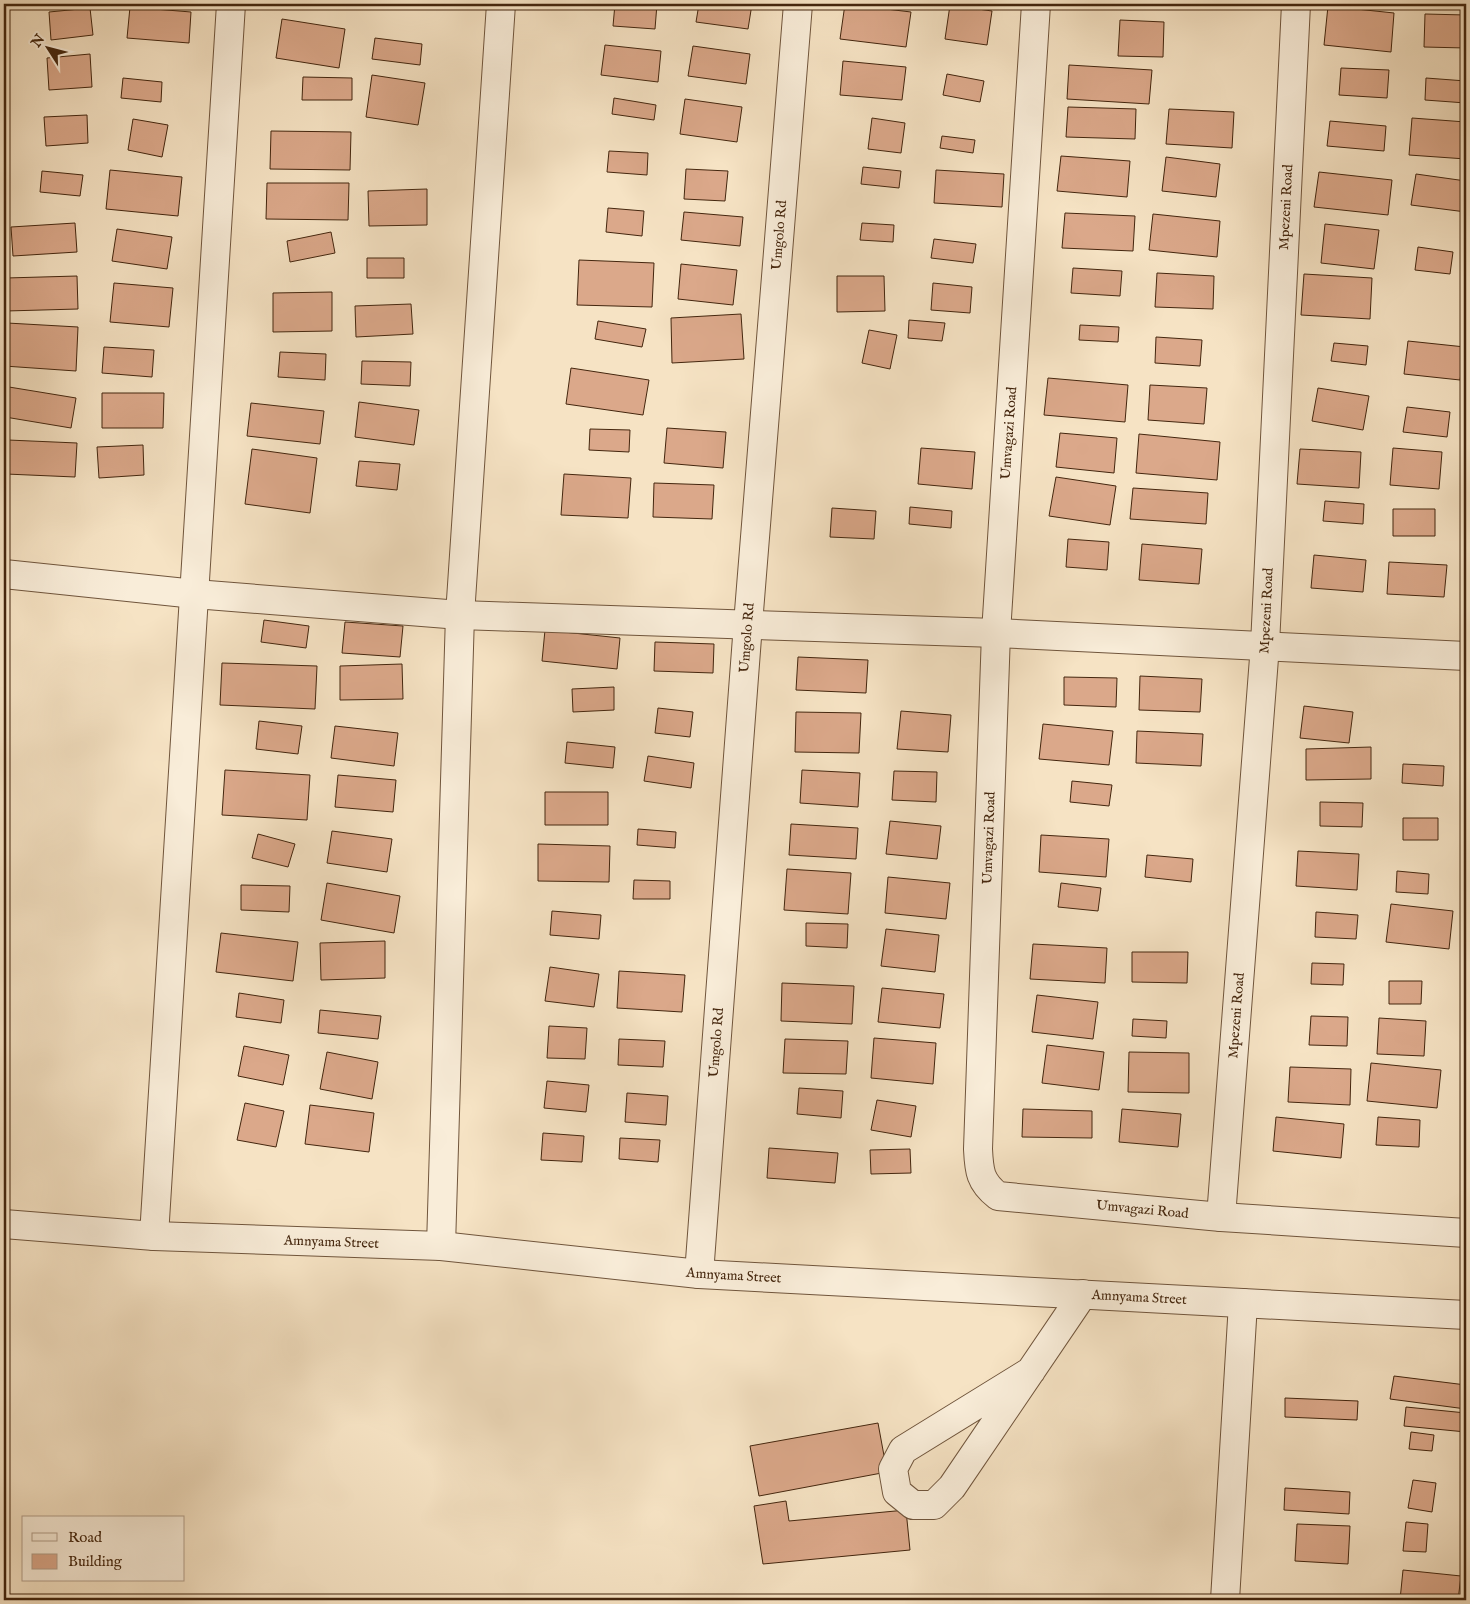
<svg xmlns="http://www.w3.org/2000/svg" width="1470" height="1604" viewBox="0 0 1470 1604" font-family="'IM FELL English',serif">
<rect width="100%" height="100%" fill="#f6e3c4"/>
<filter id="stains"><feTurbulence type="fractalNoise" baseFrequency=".004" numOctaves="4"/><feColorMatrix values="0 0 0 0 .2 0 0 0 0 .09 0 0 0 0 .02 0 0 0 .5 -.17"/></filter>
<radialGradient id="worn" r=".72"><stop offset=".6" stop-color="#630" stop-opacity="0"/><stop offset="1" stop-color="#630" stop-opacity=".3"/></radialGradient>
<path fill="#dba88a" stroke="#44260e" d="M 379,4 L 440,4 L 440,6 Z
M 615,4 L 657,4 L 655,29 L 613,26 Z
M 699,4 L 752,4 L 748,29 L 696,22 Z
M 845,4 L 911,12 L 906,47 L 840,39 Z
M 950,5 L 992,11 L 987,45 L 945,39 Z
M 1328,6 L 1394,13 L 1391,52 L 1324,45 Z
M 130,7 L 191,12 L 189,43 L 127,38 Z
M 90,8 L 93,35 L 51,40 L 49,12 Z
M 1425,14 L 1466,15 L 1466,48 L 1424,47 Z
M 282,19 L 345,29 L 339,68 L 276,58 Z
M 1120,20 L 1164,22 L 1163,57 L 1118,56 Z
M 375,38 L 422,44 L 420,65 L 372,59 Z
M 605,45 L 661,51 L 658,82 L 601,75 Z
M 693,46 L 750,54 L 746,84 L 688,76 Z
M 90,54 L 92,87 L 49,90 L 47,58 Z
M 843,61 L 906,67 L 902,100 L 840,95 Z
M 1069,65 L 1152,70 L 1149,104 L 1067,99 Z
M 1341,68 L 1389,70 L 1387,98 L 1339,95 Z
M 947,74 L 984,81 L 980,102 L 943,95 Z
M 372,75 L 425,83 L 418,125 L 366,117 Z
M 303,77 L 352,78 L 352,100 L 302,100 Z
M 123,78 L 162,82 L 161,102 L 121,98 Z
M 1426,78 L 1466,81 L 1466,103 L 1425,100 Z
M 614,98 L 656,105 L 654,120 L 612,114 Z
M 685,99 L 742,107 L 737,142 L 680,134 Z
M 1068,107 L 1136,109 L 1135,139 L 1066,137 Z
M 1169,109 L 1234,112 L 1232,148 L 1166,144 Z
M 87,115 L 88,143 L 46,146 L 44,117 Z
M 872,118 L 905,123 L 901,153 L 868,149 Z
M 1412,118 L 1466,122 L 1466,159 L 1409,155 Z
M 133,119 L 168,125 L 162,157 L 128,150 Z
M 1330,121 L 1386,126 L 1384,151 L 1327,146 Z
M 271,131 L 351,132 L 350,170 L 270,169 Z
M 942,136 L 975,140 L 973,153 L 940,148 Z
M 609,151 L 648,153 L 647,175 L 607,172 Z
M 1061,156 L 1130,161 L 1127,197 L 1057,191 Z
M 1166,157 L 1220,164 L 1216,197 L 1162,191 Z
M 863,167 L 901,171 L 899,188 L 861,184 Z
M 686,169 L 728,171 L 725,201 L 684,199 Z
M 110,170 L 182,177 L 178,216 L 106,209 Z
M 936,170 L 1004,174 L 1002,207 L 934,203 Z
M 42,171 L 83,175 L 80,196 L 40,192 Z
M 1319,172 L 1392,180 L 1388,215 L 1314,207 Z
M 1416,174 L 1466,181 L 1466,212 L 1411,205 Z
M 267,183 L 349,183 L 348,220 L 266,219 Z
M 427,189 L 427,225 L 369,226 L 368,191 Z
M 608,208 L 644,211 L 642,236 L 606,232 Z
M 684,212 L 743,217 L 740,246 L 681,240 Z
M 1065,213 L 1135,216 L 1133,251 L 1062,248 Z
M 1153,214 L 1220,221 L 1217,257 L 1149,250 Z
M 75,223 L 77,252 L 13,256 L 11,227 Z
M 862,223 L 894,225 L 893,242 L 860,240 Z
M 1325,224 L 1379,230 L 1374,269 L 1321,263 Z
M 117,229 L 172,237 L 167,269 L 112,261 Z
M 331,232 L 335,253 L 290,262 L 287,241 Z
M 934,239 L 976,244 L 973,263 L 931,258 Z
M 1418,247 L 1453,252 L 1450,274 L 1415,270 Z
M 367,258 L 404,258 L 404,278 L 367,278 Z
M 579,260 L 654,263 L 652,307 L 577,305 Z
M 681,264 L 737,270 L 733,305 L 678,299 Z
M 1073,268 L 1122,271 L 1120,296 L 1071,293 Z
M 1157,273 L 1214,276 L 1213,309 L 1155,307 Z
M 1304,274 L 1372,278 L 1370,319 L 1301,315 Z
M 77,276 L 78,309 L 6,311 L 6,278 Z
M 837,276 L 884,276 L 885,311 L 837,312 Z
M 114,283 L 173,288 L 169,327 L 110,322 Z
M 933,283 L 972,287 L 970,313 L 931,310 Z
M 332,292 L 332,331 L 273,332 L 273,293 Z
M 411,304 L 413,334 L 356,337 L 355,306 Z
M 741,314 L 744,359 L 672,363 L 671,318 Z
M 909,320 L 945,323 L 942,341 L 908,338 Z
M 598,321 L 646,329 L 642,347 L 595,339 Z
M 7,323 L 78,327 L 76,371 L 4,366 Z
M 1080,325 L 1119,327 L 1118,342 L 1079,340 Z
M 869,330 L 897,335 L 890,369 L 862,363 Z
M 1156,337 L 1202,340 L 1200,366 L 1155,363 Z
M 1408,341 L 1465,347 L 1460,380 L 1404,374 Z
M 1334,343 L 1368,346 L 1366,365 L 1331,361 Z
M 104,347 L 154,350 L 152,377 L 102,373 Z
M 280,352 L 326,354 L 325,380 L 278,377 Z
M 362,361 L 411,362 L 410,386 L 361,384 Z
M 571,368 L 649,380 L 643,415 L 566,404 Z
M 1048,378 L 1128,385 L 1125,422 L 1044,415 Z
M 1150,385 L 1207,388 L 1204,424 L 1148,420 Z
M 9,387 L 76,398 L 71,428 L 5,417 Z
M 1318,388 L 1369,396 L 1363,430 L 1312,421 Z
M 102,393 L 164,393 L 163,428 L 102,428 Z
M 359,402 L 419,410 L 414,445 L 355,437 Z
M 251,403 L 324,411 L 320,444 L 247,436 Z
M 1407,407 L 1450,412 L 1447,437 L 1403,432 Z
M 667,428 L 726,432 L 723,468 L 664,463 Z
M 590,429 L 630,430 L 629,452 L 589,450 Z
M 1060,433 L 1117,438 L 1114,473 L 1056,467 Z
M 1139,434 L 1220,442 L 1217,480 L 1136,473 Z
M 8,440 L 77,443 L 75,477 L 6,474 Z
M 143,445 L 144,475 L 99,478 L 97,447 Z
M 921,448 L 975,452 L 972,489 L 918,484 Z
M 1393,448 L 1442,452 L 1439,489 L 1390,485 Z
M 252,449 L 317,458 L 310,513 L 245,504 Z
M 1300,449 L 1361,452 L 1359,488 L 1297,484 Z
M 359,461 L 400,464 L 397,490 L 356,486 Z
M 564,474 L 631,478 L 628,518 L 561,515 Z
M 1056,477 L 1116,486 L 1110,525 L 1049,516 Z
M 654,483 L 714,485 L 712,519 L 653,517 Z
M 1133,488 L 1208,493 L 1206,524 L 1130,519 Z
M 1325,501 L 1364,504 L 1363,524 L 1323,521 Z
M 910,507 L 952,511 L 951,528 L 909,524 Z
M 832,508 L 876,511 L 874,539 L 830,537 Z
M 1393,509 L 1435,509 L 1435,536 L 1393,536 Z
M 1068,539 L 1109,542 L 1107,570 L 1066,567 Z
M 1142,544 L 1202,549 L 1199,584 L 1139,580 Z
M 1314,555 L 1366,560 L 1363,592 L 1311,588 Z
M 1389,562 L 1447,565 L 1444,597 L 1387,594 Z
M 264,620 L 309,626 L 306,648 L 261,642 Z
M 345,622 L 403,626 L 400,657 L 342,653 Z
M 545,630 L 620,638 L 617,669 L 542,661 Z
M 655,642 L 714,644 L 713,673 L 654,671 Z
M 798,657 L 868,660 L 866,693 L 796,690 Z
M 222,663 L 317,666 L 315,709 L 220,705 Z
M 402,664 L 403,699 L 340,700 L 340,666 Z
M 1140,676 L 1202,679 L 1200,712 L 1139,710 Z
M 1064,677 L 1117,678 L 1116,707 L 1064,705 Z
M 614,687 L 614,710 L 573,712 L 572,689 Z
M 1304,706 L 1353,712 L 1349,743 L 1300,738 Z
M 658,708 L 693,712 L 690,737 L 655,733 Z
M 901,711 L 951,715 L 948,752 L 897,749 Z
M 796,712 L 861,713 L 859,753 L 795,752 Z
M 259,721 L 302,726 L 298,754 L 256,749 Z
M 1043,724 L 1113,731 L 1109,765 L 1039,759 Z
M 335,726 L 398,733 L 394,766 L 331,758 Z
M 1137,731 L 1203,734 L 1201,766 L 1136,763 Z
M 567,742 L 615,747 L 613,768 L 565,763 Z
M 1371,747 L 1371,779 L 1306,780 L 1306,749 Z
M 648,756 L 694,763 L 691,788 L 644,781 Z
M 1403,764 L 1444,766 L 1443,786 L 1402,783 Z
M 225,770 L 310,775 L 307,820 L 222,815 Z
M 802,770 L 860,773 L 858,807 L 800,803 Z
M 894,771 L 937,772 L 936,802 L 892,800 Z
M 338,775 L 396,780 L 393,812 L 335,807 Z
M 1072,781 L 1112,785 L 1109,806 L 1070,802 Z
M 545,792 L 608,792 L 608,825 L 545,825 Z
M 1320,802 L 1363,803 L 1362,827 L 1320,826 Z
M 1403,818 L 1438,818 L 1438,840 L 1403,840 Z
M 890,821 L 941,826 L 937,859 L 886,854 Z
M 791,824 L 858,828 L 856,859 L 789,855 Z
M 638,829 L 676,832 L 675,848 L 637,845 Z
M 332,831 L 392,839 L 387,872 L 327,863 Z
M 258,834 L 295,844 L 288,867 L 252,858 Z
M 1041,835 L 1109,839 L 1106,877 L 1039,872 Z
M 538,844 L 610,846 L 609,882 L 538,881 Z
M 1298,851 L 1359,854 L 1357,890 L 1296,886 Z
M 1147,855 L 1193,859 L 1191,882 L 1145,877 Z
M 787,869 L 851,873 L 848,914 L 784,910 Z
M 1397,871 L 1429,874 L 1428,894 L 1396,892 Z
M 888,877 L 950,883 L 946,919 L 885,913 Z
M 634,880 L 670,881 L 670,899 L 633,899 Z
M 327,883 L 400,896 L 394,933 L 321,920 Z
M 1061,883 L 1101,888 L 1098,911 L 1058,907 Z
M 241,885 L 290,886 L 289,912 L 241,910 Z
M 1391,904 L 1453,911 L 1449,949 L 1386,942 Z
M 552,911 L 601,915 L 599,939 L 550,935 Z
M 1316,912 L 1358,915 L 1356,939 L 1315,937 Z
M 806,923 L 848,924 L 847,948 L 806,946 Z
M 886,929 L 939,935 L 935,972 L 881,966 Z
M 221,933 L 298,942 L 293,981 L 216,972 Z
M 385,941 L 385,978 L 321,980 L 320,943 Z
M 1033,944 L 1107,948 L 1105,983 L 1030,979 Z
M 1132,952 L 1188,952 L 1187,983 L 1132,982 Z
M 1312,963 L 1344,964 L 1343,985 L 1311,984 Z
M 550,967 L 599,974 L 594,1007 L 545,1001 Z
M 619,971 L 685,975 L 682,1012 L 617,1008 Z
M 1389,981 L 1422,981 L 1421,1004 L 1389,1004 Z
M 782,983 L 854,986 L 852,1024 L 781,1021 Z
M 882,988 L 944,994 L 940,1028 L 878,1022 Z
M 239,993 L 284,1000 L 281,1023 L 236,1017 Z
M 1037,995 L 1098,1002 L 1093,1039 L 1032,1032 Z
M 320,1010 L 381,1016 L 378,1039 L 318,1033 Z
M 1311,1016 L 1348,1017 L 1347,1046 L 1309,1045 Z
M 1379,1018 L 1426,1021 L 1424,1056 L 1377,1054 Z
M 1133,1019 L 1167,1021 L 1166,1038 L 1132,1036 Z
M 549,1026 L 587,1028 L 585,1059 L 547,1058 Z
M 874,1038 L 936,1043 L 933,1084 L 871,1078 Z
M 619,1039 L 665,1041 L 663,1067 L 618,1065 Z
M 785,1039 L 848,1041 L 846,1074 L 783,1073 Z
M 1047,1045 L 1104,1052 L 1099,1090 L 1042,1083 Z
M 244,1046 L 289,1055 L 283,1085 L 238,1076 Z
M 327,1052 L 378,1062 L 372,1099 L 320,1089 Z
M 1129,1052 L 1189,1053 L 1189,1093 L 1128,1092 Z
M 1371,1063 L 1441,1070 L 1437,1108 L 1367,1101 Z
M 1290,1067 L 1351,1069 L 1350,1105 L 1288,1102 Z
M 547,1081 L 589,1085 L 586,1112 L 544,1108 Z
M 799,1088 L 843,1091 L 841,1118 L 797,1114 Z
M 627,1093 L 668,1096 L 666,1125 L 625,1122 Z
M 877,1100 L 916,1106 L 911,1137 L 871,1130 Z
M 245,1103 L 284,1111 L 276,1147 L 237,1140 Z
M 310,1105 L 374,1113 L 369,1152 L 305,1144 Z
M 1023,1109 L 1092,1111 L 1092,1138 L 1022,1137 Z
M 1122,1109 L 1181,1114 L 1178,1147 L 1119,1142 Z
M 1276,1117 L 1344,1124 L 1341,1158 L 1273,1151 Z
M 1378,1117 L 1420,1120 L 1419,1147 L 1376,1145 Z
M 543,1133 L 584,1136 L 582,1162 L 541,1160 Z
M 620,1138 L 660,1140 L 658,1162 L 619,1159 Z
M 769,1148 L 838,1153 L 835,1183 L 767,1178 Z
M 910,1149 L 911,1173 L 871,1174 L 870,1150 Z
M 1394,1376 L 1466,1385 L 1466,1409 L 1390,1399 Z
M 1285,1398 L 1358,1401 L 1357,1420 L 1285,1417 Z
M 1406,1407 L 1466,1413 L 1466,1432 L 1404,1426 Z
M 878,1423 L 887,1472 L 759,1496 L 750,1446 Z
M 1411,1432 L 1434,1435 L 1432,1451 L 1409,1449 Z
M 1413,1480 L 1436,1483 L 1432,1512 L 1408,1508 Z
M 1285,1488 L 1350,1492 L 1349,1514 L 1284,1510 Z
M 786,1501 L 789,1521 L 906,1510 L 910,1550 L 763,1564 L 754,1506 Z
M 1406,1522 L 1428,1524 L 1426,1552 L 1403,1551 Z
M 1297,1524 L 1350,1526 L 1348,1564 L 1295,1561 Z
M 1403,1570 L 1461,1576 L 1458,1600 L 1400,1600 Z"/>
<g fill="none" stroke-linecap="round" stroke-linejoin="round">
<defs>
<g id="minor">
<path id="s1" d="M 1036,4 L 996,633 L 978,1149 C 979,1171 980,1182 998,1196 L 1221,1217 L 1466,1233"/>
<path d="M 4,574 L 195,594 L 460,615 L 996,633 L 1466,656"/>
<path id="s2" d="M 1221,1217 L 1265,645 L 1296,4"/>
<path id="s3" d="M 4,1224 L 154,1236 L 441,1246 L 699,1274 L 1466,1315"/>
<path d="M 154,1236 L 231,4"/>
<path d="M 441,1246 L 460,615 L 501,4"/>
<path id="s4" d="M 699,1274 L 748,624 L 798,4"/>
<path d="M 1031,1371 L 903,1450 L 893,1469 L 897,1492 L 913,1505 L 934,1505 L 952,1487 L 1083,1294"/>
<path d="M 1225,1600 L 1243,1303"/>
</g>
</defs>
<use href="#minor" stroke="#70553c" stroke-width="30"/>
<use href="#minor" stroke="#f9edd9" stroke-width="28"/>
</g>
<g text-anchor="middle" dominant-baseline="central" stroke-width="5" stroke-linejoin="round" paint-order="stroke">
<g font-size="14" fill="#44260e" stroke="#f9edd9">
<text stroke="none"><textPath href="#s2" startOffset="1012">Mpezeni Road</textPath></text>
<text stroke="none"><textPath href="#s4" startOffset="1042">Umgolo Rd</textPath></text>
<text transform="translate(1009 433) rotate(-86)">Umvagazi Road</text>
<text stroke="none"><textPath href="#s2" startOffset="608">Mpezeni Road</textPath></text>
<text stroke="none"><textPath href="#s4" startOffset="638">Umgolo Rd</textPath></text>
<text transform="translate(989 838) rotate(-88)">Umvagazi Road</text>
<text stroke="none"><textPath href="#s2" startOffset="202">Mpezeni Road</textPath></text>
<text stroke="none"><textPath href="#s4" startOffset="232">Umgolo Rd</textPath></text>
<text stroke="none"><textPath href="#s1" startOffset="1345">Umvagazi Road</textPath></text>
<text stroke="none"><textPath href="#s3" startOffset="328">Amnyama Street</textPath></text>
<text stroke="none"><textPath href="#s3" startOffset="732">Amnyama Street</textPath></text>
<text stroke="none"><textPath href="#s3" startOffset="1138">Amnyama Street</textPath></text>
</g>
</g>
<rect width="1470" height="1604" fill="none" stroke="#f6e3c4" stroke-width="20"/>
<rect x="5" y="5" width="1460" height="1594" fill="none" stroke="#44260e" stroke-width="2.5"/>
<rect x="10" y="10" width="1450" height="1584" fill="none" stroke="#44260e"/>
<rect x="22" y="1516" width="162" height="65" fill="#f9edd9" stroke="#b19d88"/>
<rect x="32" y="1533" width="25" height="8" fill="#f9edd9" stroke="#b19d88"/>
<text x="68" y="1542" font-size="15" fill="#44260e">Road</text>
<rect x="32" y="1554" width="25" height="15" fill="#dba88a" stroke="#b19d88"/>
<text x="68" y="1566" font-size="15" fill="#44260e">Building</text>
<g transform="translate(48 48) rotate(306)" stroke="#f9edd9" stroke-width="4" paint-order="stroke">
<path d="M0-4L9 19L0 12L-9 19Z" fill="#44260e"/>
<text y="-8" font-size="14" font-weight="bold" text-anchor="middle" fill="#44260e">N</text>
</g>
<rect width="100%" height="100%" filter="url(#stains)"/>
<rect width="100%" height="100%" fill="url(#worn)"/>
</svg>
